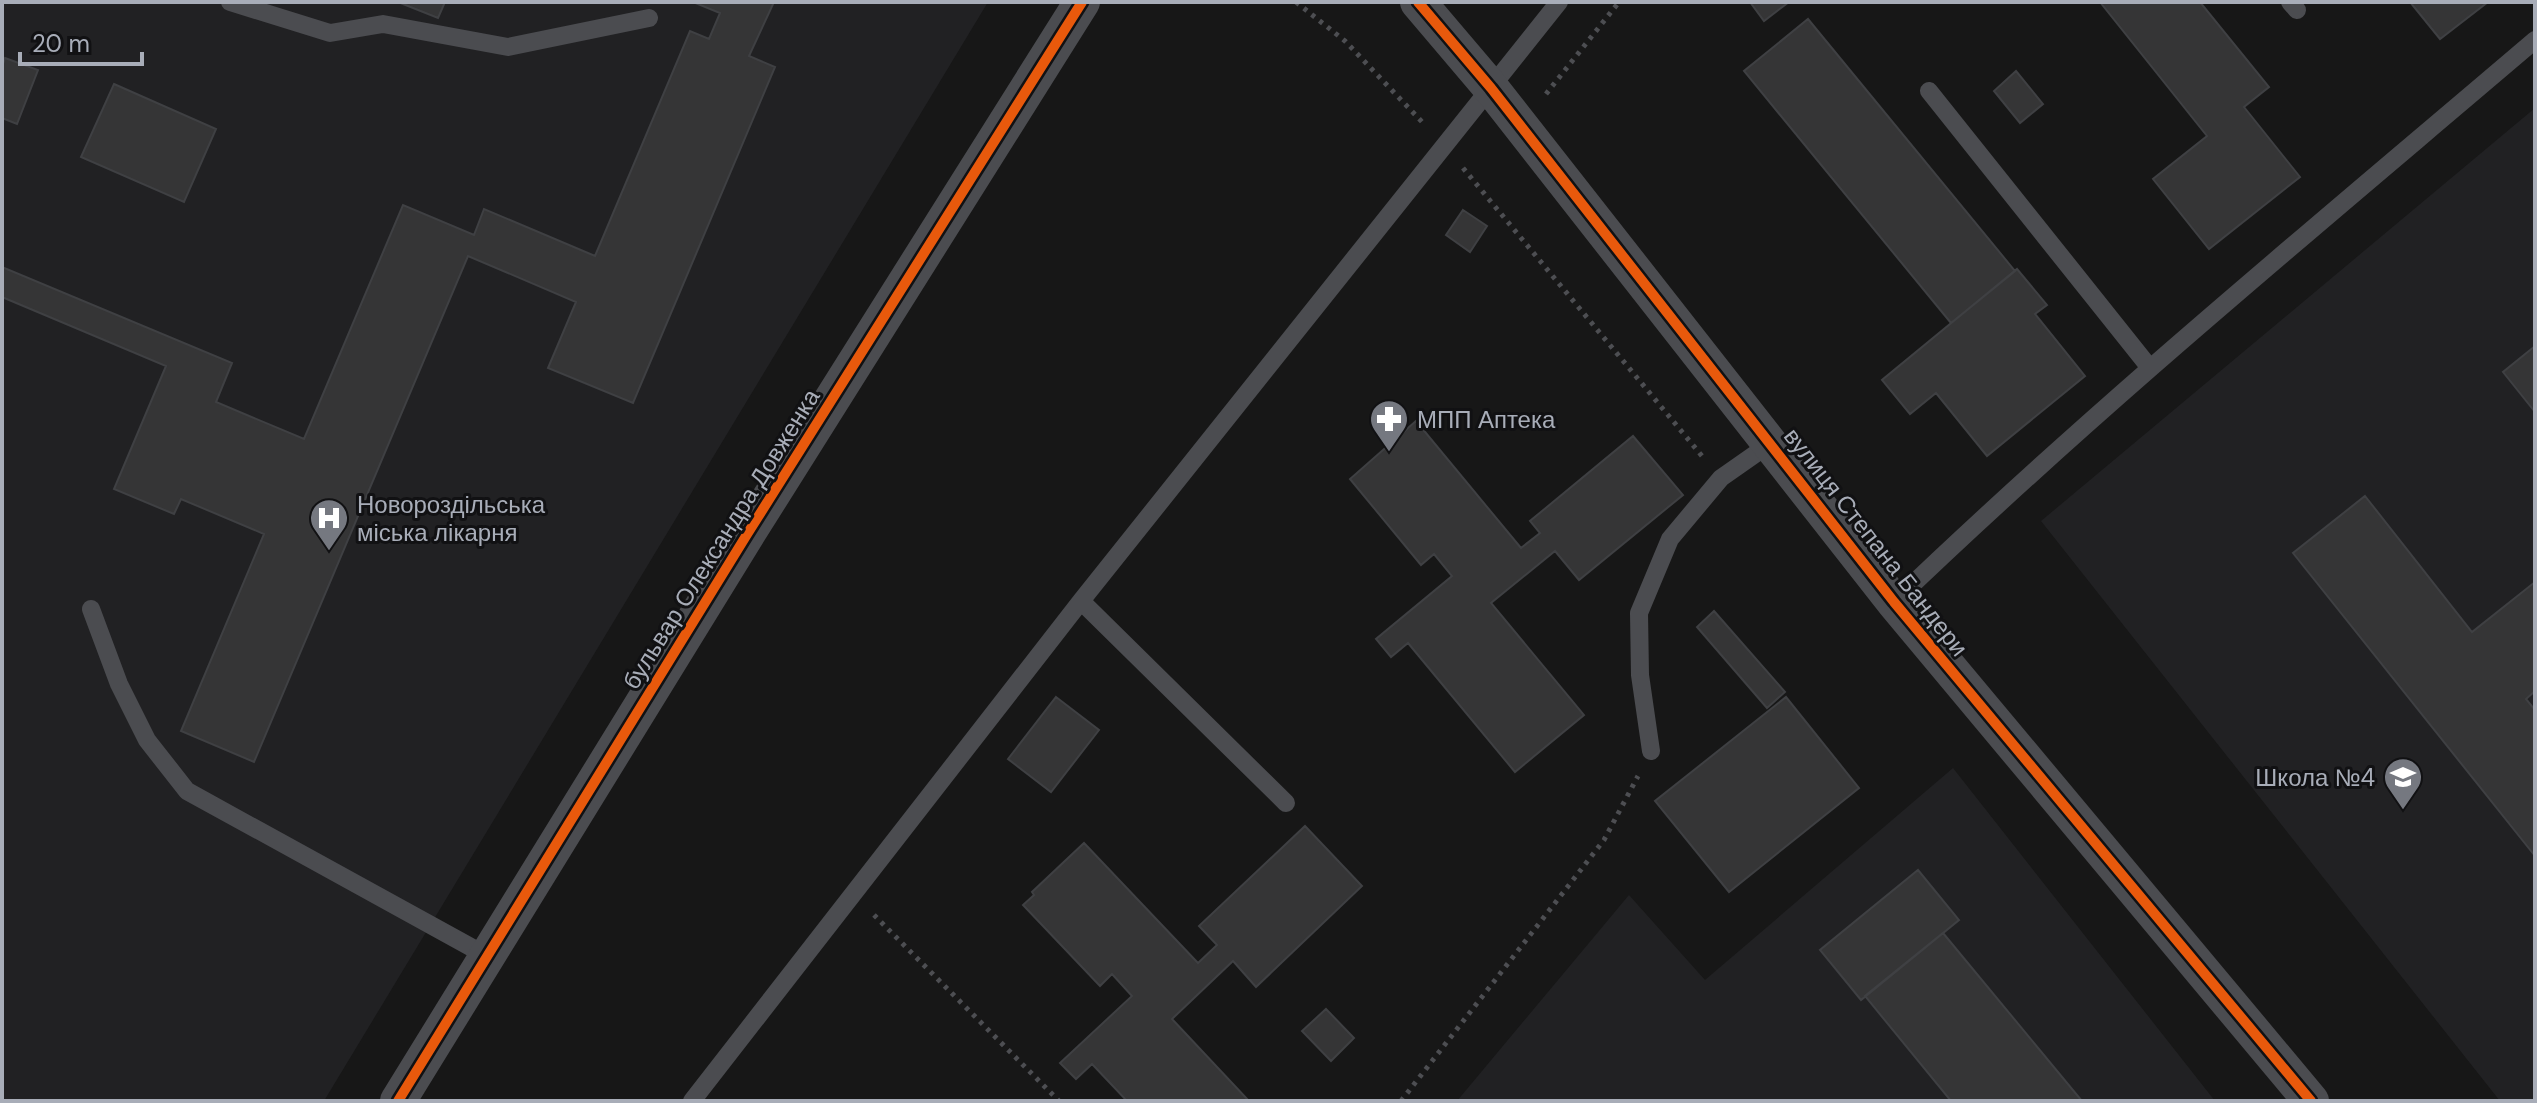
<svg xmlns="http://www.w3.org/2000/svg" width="2537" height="1103" viewBox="0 0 2537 1103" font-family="'DM Sans',sans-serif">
<rect width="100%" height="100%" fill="#171717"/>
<path fill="#212123" d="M 2,2 L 988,2 L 324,1101 L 2,1101 Z
M 2535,108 L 2535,1101 L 2500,1101 L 2041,521 Z
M 1953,768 L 2215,1101 L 1457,1101 L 1629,895 L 1705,980 Z"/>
<path fill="#353536" stroke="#3f4043" stroke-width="2" d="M 398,2 L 445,2 L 438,18 Z
M 693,2 L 774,2 L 749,56 L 775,67 L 633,403 L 548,368 L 576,302 L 468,256 L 254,762 L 181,731 L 264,534 L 181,499 L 174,514 L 114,489 L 166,366 L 2,297 L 2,267 L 232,363 L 216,402 L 304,439 L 403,205 L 474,235 L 484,209 L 595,256 L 690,31 L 709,39 L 720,13 Z
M 1750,2 L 1789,2 L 1764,21 Z
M 2100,2 L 2200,2 L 2269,87 L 2244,107 L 2300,177 L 2209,249 L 2153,179 L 2207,136 Z
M 2410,2 L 2488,2 L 2440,39 Z
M 1808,19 L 2015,271 L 1951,323 L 1744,71 Z
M 5,58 L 38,70 L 17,124 L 2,118 L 2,67 Z
M 2016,71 L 2043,104 L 2020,123 L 1994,91 Z
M 114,84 L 216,129 L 184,202 L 81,157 Z
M 1463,210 L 1487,226 L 1470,252 L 1446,235 Z
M 2017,269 L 2047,305 L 2035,314 L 2085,376 L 1987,456 L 1936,393 L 1910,414 L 1882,380 Z
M 2535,346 L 2535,412 L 2503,372 Z
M 1416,421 L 1521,548 L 1540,533 L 1530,521 L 1633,436 L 1683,495 L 1579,580 L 1555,551 L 1491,603 L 1584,715 L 1515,772 L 1408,643 L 1391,657 L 1376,639 L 1452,576 L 1434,554 L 1421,565 L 1350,479 Z
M 2365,496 L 2472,632 L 2535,582 L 2535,691 L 2526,699 L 2535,710 L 2535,856 L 2293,553 Z
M 1714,611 L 1785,692 L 1767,708 L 1697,627 Z
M 1056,697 L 1099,730 L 1051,792 L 1008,759 Z
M 1786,697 L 1859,788 L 1729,892 L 1655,801 Z
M 1305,826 L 1362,886 L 1256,987 L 1233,961 L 1172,1019 L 1249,1101 L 1127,1101 L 1092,1064 L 1076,1079 L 1060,1063 L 1132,996 L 1112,974 L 1100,986 L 1023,905 L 1034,895 L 1032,892 L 1084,843 L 1198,963 L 1217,945 L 1199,926 Z
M 1918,870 L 1959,920 L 1861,1000 L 1820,950 Z
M 1943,933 L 2082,1101 L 1951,1101 L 1865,996 Z
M 1326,1009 L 1354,1038 L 1331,1061 L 1302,1031 Z"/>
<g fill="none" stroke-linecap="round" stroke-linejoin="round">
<path stroke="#4d4e52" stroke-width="5" stroke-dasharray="4 6" stroke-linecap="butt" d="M 1296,2 L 1345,41 L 1425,125
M 1546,94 L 1619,2
M 1463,168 L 1702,456
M 874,915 L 1059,1101
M 1401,1101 L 1604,840 L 1638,776"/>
<path stroke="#4b4c50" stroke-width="18" d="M 230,2 L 330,33 L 383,24 L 508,47 L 649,18
M 2290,2 L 2297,10
M 1929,91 L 2150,368
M 1081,601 L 1286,803
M 1894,602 C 2099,405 2319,224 2535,40
M 91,609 L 119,684 L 147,740 L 187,791 L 487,956
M 1651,751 L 1640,675 L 1639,613 L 1670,539 L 1721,478 L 1771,443
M 692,1101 L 1081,601 L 1559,2"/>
<path stroke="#4b4c50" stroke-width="36" d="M 1418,2 L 1491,88 L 1894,602 L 2311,1101
M 398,1101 L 746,536 L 1082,2"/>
<defs>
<path id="cycleway" d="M 1418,2 L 1491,88 L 1894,602 L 2311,1101
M 398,1101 L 746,536 L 1082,2"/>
</defs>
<use href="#cycleway" stroke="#111113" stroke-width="15"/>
<use href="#cycleway" stroke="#e8590c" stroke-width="10"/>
</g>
<defs>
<symbol id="pharmacy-pin" viewBox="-11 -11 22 30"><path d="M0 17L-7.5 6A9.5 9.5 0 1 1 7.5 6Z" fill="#757880" stroke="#111113"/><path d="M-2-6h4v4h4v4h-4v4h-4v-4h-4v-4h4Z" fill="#fff"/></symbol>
<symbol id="hospital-pin" viewBox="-11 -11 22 30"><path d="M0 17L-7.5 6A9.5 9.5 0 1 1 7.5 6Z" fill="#757880" stroke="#111113"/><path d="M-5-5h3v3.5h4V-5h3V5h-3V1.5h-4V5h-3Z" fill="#fff"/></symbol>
<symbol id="school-pin" viewBox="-11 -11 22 30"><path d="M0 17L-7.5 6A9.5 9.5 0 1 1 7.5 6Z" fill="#757880" stroke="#111113"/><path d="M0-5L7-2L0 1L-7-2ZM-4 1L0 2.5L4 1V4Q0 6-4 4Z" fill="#fff"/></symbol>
</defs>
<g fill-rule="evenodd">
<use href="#pharmacy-pin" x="1367" y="397" width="44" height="60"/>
<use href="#hospital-pin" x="307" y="496" width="44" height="60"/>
<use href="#school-pin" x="2381" y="755" width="44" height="60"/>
</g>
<g text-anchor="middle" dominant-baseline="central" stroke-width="6" stroke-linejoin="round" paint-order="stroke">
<g font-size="24" fill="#a8adb8" stroke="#111113" text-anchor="start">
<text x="1417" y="419">МПП Аптека</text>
<text x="357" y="504">Новороздільська<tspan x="357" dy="28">міська лікарня</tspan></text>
<text x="2375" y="777" text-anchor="end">Школа №4</text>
</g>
<g font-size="24" fill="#a8adb8" stroke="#111113">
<text transform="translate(721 539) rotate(-58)">бульвар Олександра Довженка</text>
<text transform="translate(1876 542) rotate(52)">вулиця Степана Бандери</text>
</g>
</g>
<rect width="2537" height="1103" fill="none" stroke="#a8adb8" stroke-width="8"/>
<path d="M20 52v12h122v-12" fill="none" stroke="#a8adb8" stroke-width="4"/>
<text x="32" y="52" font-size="24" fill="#a8adb8" stroke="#111113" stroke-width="6" paint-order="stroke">20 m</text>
</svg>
